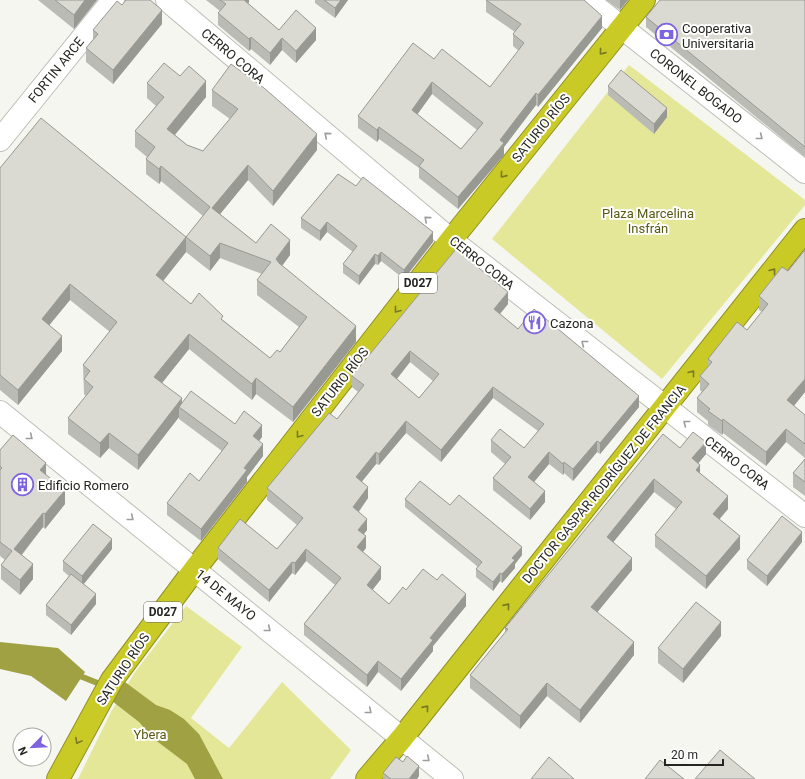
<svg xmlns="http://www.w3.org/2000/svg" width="805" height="779" viewBox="0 0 805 779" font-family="Roboto,sans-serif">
<rect width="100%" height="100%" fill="#f5f6ef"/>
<path fill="#e5e798" d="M 629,65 L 805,200 L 805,205 L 662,379 L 492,239 Z
M 186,606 L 242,647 L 191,718 L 229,748 L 282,682 L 351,750 L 330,779 L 78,779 L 111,712 L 135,672 Z"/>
<path fill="#a0a143" d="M 0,642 L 58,648 L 85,672 L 66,701 L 31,676 L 0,669 Z
M 125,682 L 156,705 L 170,710 L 184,719 L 199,734 L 223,779 L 195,779 L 187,764 L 154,739 L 139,722 L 112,701 Z"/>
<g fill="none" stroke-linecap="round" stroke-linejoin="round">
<path stroke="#a0a143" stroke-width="6" d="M 75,674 L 105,686"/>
<defs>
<path id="minor" d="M 167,0 L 451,240 L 805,516
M 587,0 L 805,172
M 0,140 L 113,0
M 0,412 L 452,779"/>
<path id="highway" d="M 58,779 L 112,680 L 195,569 L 451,240 L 644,0
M 367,779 L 402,738 L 805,230"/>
</defs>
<use href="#minor" stroke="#bdbeb7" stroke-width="24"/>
<use href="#highway" stroke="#909026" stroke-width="24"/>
<use href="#minor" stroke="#fff" stroke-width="22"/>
<use href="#highway" stroke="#caca27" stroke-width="22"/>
</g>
<path fill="#bbbbb5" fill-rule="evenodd" d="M 38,0 L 97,0 L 74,29 Z
M 206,0 L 249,0 L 249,2 L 248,4 L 279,30 L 316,40 L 296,63 L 282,50 L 270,65 L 251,49 L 249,51 L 218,25 L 218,13 L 220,11 Z
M 315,0 L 348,0 L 335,18 L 315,3 Z
M 486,0 L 602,28 L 538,107 L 536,105 L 504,147 L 504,155 L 458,209 L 419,178 L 419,168 L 379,139 L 377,142 L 358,128 L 358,116 L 434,59 L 490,87 L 519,51 L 513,46 L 513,34 L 515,32 L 486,12 ZM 432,94 L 477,130 L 461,149 L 417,114 Z
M 606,0 L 628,0 L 620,10 Z
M 805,0 L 805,157 L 646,27 L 646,17 Z
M 122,5 L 162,24 L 113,84 L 86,62 L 86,48 L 93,40 L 93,30 Z
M 180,76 L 206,97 L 175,135 L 187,145 L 203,151 L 230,119 L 212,106 L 212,90 L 317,150 L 273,206 L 248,180 L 220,214 L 256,243 L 290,255 L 282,266 L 356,342 L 293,422 L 256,394 L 252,400 L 189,349 L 162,383 L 182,403 L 235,424 L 262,437 L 259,441 L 263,456 L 247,477 L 247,482 L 201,541 L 167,515 L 167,503 L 199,481 L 222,451 L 179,419 L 179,417 L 138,470 L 109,448 L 100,458 L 68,434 L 68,418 L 86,396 L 84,394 L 83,365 L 110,332 L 70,300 L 49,325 L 62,351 L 18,405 L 0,390 L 0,168 L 186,252 L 163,281 L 191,304 L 223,320 L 270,358 L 280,352 L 299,327 L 257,295 L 257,280 L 262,274 L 220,258 L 210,271 L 186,252 L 186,237 L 203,216 L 161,181 L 159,184 L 146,174 L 146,159 L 147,157 L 135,147 L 135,131 L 156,106 L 147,98 L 147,83 Z
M 608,86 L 667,117 L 654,134 L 608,95 Z
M 338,174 L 433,242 L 404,279 L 381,261 L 378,265 L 375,264 L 359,285 L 343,273 L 343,264 L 353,252 L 327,232 L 320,241 L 301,228 L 301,218 Z
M 782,267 L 805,392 L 794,406 L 805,415 L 805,458 L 786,442 L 766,466 L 723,433 L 722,435 L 708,425 L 708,421 L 697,412 L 697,398 L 702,392 L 700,390 L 700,376 L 708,367 L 708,359 L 747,330 L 762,312 L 759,310 L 759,296 Z
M 508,304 L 500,314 L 518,329 L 639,407 L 600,454 L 597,452 L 573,481 L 564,473 L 563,475 L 549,464 L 534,482 L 545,502 L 530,520 L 493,490 L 493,478 L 505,464 L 491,452 L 491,440 L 524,448 L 538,431 L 493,398 L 441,462 L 406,433 L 379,465 L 376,464 L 362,481 L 368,498 L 359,512 L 367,530 L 364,534 L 366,548 L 363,552 L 381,579 L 372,590 L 389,604 L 406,590 L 466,606 L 433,646 L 433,651 L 401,691 L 378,672 L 367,687 L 304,635 L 304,624 L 335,585 L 306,561 L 295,575 L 292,573 L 269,602 L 218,559 L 218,548 L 277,549 L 297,525 L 267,500 L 267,488 L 337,419 L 358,392 L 352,387 L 352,376 ZM 410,362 L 433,381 L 419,398 L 397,379 Z
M 680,448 L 706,454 L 698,463 L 700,473 L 728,509 L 719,519 L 740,549 L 706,589 L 655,547 L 655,535 L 676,509 L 654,492 L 613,542 L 632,570 L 597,612 L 634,655 L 580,723 L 547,696 L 520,729 L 470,688 L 470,675 L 505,633 L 505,628 Z
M 0,450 L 46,474 L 65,504 L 45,529 L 43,527 L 22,555 L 33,579 L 20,595 L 1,579 L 1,565 L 5,560 L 0,556 Z
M 805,459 L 805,496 L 793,487 L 793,473 Z
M 405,499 L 450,505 L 522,555 L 515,564 L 515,568 L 502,583 L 500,581 L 493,591 L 476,577 L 476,569 L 478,567 L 405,507 Z
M 802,542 L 767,586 L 747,569 L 747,560 Z
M 112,549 L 84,584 L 96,604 L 71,635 L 46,615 L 46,605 L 69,576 L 63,571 L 63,561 Z
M 721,636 L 683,683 L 658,663 L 658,648 Z
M 383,773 L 419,776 L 417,779 L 383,779 Z"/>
<path fill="#999994" d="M 85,0 L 97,0 L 74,29 L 74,15 Z
M 242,0 L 249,0 L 249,2 L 242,11 Z
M 341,0 L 348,0 L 335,18 L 335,8 Z
M 620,0 L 628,0 L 620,10 Z
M 162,10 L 162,24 L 113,84 L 113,70 Z
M 602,16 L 602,28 L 538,107 L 538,95 Z
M 316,28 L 316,40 L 296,63 L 296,51 Z
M 251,37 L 251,49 L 249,51 L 249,39 Z
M 282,38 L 282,50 L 270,65 L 270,53 Z
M 206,81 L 206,97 L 167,144 L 167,129 Z
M 432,82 L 432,94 L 412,122 L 412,110 Z
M 536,93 L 536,105 L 504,147 L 504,155 L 458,209 L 458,197 L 500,140 Z
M 667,108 L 667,117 L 654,134 L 654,124 Z
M 379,127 L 379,139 L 377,142 L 377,130 Z
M 317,134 L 317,150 L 273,206 L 273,191 Z
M 248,165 L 248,180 L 212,224 L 212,208 Z
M 161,166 L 161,181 L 159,184 L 159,169 Z
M 327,222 L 327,232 L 320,241 L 320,231 Z
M 433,232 L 433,242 L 404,279 L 404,270 Z
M 186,237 L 186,252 L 156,290 L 156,275 Z
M 290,240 L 290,255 L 276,274 L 276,259 Z
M 220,243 L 220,258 L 210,271 L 210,256 Z
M 381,252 L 381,261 L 378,265 L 378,256 Z
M 375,254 L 375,264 L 359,285 L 359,276 Z
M 70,284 L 70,300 L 42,334 L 42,319 Z
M 508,292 L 508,304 L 494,321 L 494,309 Z
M 356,326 L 356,342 L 293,422 L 293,407 Z
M 189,334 L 189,349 L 154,393 L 154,377 Z
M 62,336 L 62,351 L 18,405 L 18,390 Z
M 410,351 L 410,362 L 391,386 L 391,374 Z
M 256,378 L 256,394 L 252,400 L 252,384 Z
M 805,379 L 805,392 L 787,414 L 787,400 Z
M 493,387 L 493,398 L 441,462 L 441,450 Z
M 639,396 L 639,407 L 600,454 L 600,443 Z
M 182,398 L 182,409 L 179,407 L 179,417 L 138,470 L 138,455 Z
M 723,419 L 723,433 L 722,435 L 722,421 Z
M 406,421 L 406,433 L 379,465 L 379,454 Z
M 262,425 L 262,437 L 253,448 L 253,436 Z
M 786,429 L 786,442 L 766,466 L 766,452 Z
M 109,433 L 109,448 L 100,458 L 100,443 Z
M 597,441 L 597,452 L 573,481 L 573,469 Z
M 706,442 L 706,454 L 692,471 L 692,458 Z
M 263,444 L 263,456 L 247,477 L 247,482 L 201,541 L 201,529 L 244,468 Z
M 376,452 L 376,464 L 356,489 L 356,477 Z
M 549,452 L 549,464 L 528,489 L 528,477 Z
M 564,462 L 564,473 L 563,475 L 563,464 Z
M 46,463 L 46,478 L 40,470 Z
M 700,465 L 700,478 L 696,470 Z
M 654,479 L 654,492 L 607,550 L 607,537 Z
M 368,487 L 368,498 L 353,519 L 353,507 Z
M 65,490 L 65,504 L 45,529 L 45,514 Z
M 545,491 L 545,502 L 530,520 L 530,509 Z
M 728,496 L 728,509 L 713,527 L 713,514 Z
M 43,513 L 43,527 L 14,564 L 14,549 Z
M 367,519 L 367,530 L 358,541 L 358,530 Z
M 802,532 L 802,542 L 767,586 L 767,576 Z
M 366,536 L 366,548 L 357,559 L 357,547 Z
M 740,536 L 740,549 L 706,589 L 706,576 Z
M 112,539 L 112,549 L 82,586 L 82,576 Z
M 522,547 L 522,555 L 515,564 L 515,568 L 502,583 L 502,574 L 512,558 Z
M 306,549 L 306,561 L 295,575 L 295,563 Z
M 632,558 L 632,570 L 591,620 L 591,607 Z
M 292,562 L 292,573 L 269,602 L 269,590 Z
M 33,564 L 33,579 L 20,595 L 20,580 Z
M 381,567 L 381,579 L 367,597 L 367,585 Z
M 500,573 L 500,581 L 493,591 L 493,582 Z
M 96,594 L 96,604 L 71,635 L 71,625 Z
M 466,594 L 466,606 L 433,646 L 433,651 L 401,691 L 401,679 L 430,638 Z
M 721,622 L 721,636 L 683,683 L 683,669 Z
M 634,642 L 634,655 L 580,723 L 580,710 Z
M 378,661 L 378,672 L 367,687 L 367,675 Z
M 547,683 L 547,696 L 520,729 L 520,716 Z
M 419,766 L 419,776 L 417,779 L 409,779 Z"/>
<path fill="#dadad3" stroke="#999994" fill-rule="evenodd" d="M 55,0 L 85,0 L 74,15 Z
M 126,0 L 150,0 L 162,10 L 113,70 L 86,48 L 98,34 L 93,30 L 117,1 L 122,5 Z
M 220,0 L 244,0 L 279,30 L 296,10 L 316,28 L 296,51 L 282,38 L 270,53 L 251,37 L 249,39 L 218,13 L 226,4 Z
M 324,0 L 341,0 L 335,8 Z
M 486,0 L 584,0 L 602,16 L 538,95 L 536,93 L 500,140 L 504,143 L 458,197 L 419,166 L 424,160 L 379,127 L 377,130 L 358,116 L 413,43 L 434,59 L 442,49 L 490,87 L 524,43 L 513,34 L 521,24 ZM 432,82 L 483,123 L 461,149 L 412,110 Z
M 660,0 L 805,0 L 805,147 L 646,17 Z
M 164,63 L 180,76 L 189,66 L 206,81 L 167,129 L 187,145 L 203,151 L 238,109 L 212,90 L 231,64 L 264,88 L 317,134 L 273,191 L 248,165 L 212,208 L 256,243 L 271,224 L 290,240 L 276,259 L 279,263 L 356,326 L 293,407 L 256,378 L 252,384 L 189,334 L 154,377 L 182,398 L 138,455 L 109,433 L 100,443 L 68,418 L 93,387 L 84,379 L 90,371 L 83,365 L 117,322 L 70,284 L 42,319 L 62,336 L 18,390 L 0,375 L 0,168 L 41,118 L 186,237 L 156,275 L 191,304 L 199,293 L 223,316 L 221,319 L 270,358 L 277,350 L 280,352 L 307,317 L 257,280 L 271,262 L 220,243 L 210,256 L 186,237 L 210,207 L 161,166 L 159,169 L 146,159 L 155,147 L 135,131 L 164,97 L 147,83 Z
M 621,70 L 667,108 L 654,124 L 608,86 Z
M 338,174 L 356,186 L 363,177 L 433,232 L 404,270 L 381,252 L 378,256 L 375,254 L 359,276 L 343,264 L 357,246 L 327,222 L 320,231 L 301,218 Z
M 456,249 L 508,292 L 494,309 L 518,329 L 534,309 L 639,396 L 600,443 L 597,441 L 573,469 L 564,462 L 563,464 L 549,452 L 528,477 L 545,491 L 530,509 L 493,478 L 511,457 L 491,440 L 500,429 L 524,448 L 544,424 L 493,387 L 441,450 L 406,421 L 379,454 L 376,452 L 356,477 L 368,487 L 353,507 L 367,519 L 358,530 L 366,536 L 357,547 L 381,567 L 367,585 L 389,604 L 403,587 L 406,590 L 423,569 L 437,580 L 442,574 L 466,594 L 430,638 L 433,640 L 401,679 L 378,661 L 367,675 L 304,624 L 341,578 L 306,549 L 295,563 L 292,562 L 269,590 L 218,548 L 240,519 L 277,549 L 303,518 L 267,488 L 329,413 L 337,419 L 364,385 L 352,376 ZM 410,351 L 439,374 L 419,398 L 391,374 Z
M 805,250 L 805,379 L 787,400 L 805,415 L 805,444 L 786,429 L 766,452 L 723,419 L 722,421 L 708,411 L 710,409 L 697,398 L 709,384 L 700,376 L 712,362 L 708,359 L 737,322 L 747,330 L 768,304 L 759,296 L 782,267 L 788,271 Z
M 191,391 L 235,424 L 244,411 L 262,425 L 253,436 L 263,444 L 244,468 L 247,470 L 201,529 L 167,503 L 190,473 L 199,481 L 228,443 L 179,407 Z
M 693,432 L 706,442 L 692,458 L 700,465 L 696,470 L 728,496 L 713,514 L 740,536 L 706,576 L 655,535 L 682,502 L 654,479 L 607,537 L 632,558 L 591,607 L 634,642 L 580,710 L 547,683 L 520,716 L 470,675 L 508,629 L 505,628 L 663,434 L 680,448 Z
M 13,435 L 46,463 L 40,470 L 65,490 L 45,514 L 43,513 L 14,549 L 33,564 L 20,580 L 1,565 L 12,551 L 0,542 L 0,470 L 2,468 L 0,466 L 0,450 Z
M 805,459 L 805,482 L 793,473 Z
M 420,481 L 450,505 L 459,495 L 522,547 L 512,558 L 515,560 L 502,574 L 500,573 L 493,582 L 476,569 L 482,562 L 405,499 Z
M 782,516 L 802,532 L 767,576 L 747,560 Z
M 93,524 L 112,539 L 82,576 L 63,561 Z
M 71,574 L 96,594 L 71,625 L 46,605 Z
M 696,602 L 721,622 L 683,669 L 658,648 Z
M 720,750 L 755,779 L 695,779 Z
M 407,756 L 419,766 L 409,779 L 391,779 L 383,773 L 396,757 L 403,762 Z
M 549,757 L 574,779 L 531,779 Z
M 660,760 L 684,779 L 645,779 Z"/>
<defs><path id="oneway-chevron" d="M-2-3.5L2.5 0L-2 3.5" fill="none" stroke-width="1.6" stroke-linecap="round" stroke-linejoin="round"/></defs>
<g stroke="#787825">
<use href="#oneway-chevron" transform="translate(602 52) rotate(129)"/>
<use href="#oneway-chevron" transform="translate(503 175) rotate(129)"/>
<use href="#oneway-chevron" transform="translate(773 271) rotate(-52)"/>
<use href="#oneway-chevron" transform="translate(397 310) rotate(128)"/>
<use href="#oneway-chevron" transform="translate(692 373) rotate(-52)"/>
<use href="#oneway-chevron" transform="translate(299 435) rotate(128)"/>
<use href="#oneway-chevron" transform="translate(507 606) rotate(-51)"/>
<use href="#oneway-chevron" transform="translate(426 708) rotate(-51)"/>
<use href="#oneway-chevron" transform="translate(78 741) rotate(118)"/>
</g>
<g stroke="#9d9d9c">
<use href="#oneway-chevron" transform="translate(327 135) rotate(-140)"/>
<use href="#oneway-chevron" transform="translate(760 137) rotate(38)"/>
<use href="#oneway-chevron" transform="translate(427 219) rotate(-140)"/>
<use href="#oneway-chevron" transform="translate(584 343) rotate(-142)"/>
<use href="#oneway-chevron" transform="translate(686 423) rotate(-142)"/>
<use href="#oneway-chevron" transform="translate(30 437) rotate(39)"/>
<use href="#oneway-chevron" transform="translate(131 518) rotate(39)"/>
<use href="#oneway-chevron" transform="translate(268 629) rotate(39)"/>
<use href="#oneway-chevron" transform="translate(369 711) rotate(39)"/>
<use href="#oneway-chevron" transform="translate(427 759) rotate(39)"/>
</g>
<defs>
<symbol id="bank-ring" viewBox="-11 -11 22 22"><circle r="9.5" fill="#fffffe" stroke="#7f64df" stroke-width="1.5"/><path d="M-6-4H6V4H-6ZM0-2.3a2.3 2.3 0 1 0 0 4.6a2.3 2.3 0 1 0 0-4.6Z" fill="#7f64df"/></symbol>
<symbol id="restaurant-ring" viewBox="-11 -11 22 22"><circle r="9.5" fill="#fffffe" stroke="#7f64df" stroke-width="1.5"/><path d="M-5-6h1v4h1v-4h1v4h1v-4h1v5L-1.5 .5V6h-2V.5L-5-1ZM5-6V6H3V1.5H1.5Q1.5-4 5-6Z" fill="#7f64df"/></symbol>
<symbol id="building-ring" viewBox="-11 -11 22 22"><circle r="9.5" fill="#fffffe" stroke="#7f64df" stroke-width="1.5"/><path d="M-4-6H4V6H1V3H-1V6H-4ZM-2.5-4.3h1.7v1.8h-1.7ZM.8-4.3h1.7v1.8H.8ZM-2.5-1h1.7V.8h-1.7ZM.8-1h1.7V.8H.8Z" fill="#7f64df"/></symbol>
</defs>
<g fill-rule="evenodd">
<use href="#bank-ring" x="654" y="22" width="25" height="25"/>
<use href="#restaurant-ring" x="522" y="310" width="25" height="25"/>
<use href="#building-ring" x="10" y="472" width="25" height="25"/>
</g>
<g text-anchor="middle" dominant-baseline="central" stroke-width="4" stroke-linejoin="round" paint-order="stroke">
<g fill="#fffffe" stroke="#666665" stroke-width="1">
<rect x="399" y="273" width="38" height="20" rx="3"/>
<rect x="144" y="602" width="38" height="20" rx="3"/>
</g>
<g font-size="12" font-weight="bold" fill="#252523">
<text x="418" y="283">D027</text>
<text x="163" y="612">D027</text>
</g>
<g font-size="13" fill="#252523" stroke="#fffffe" text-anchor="start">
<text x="682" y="28">Cooperativa<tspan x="682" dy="15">Universitaria</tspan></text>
<text x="550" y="323">Cazona</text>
<text x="38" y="485">Edificio Romero</text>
</g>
<g font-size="13" fill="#252523" stroke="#fffffe">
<text transform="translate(233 56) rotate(40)">CERRO CORA</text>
<text transform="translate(56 70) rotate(-51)">FORTIN ARCE</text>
<text transform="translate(696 86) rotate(38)">CORONEL BOGADO</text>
<text transform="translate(541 128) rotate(-51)">SATURIO RÍOS</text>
<text transform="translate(482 263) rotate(38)">CERRO CORA</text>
<text transform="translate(340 382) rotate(-52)">SATURIO RÍOS</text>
<text transform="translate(737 463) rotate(38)">CERRO CORA</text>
<text transform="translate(604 484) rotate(-51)">DOCTOR GASPAR RODRÍGUEZ DE FRANCIA</text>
<text transform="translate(226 595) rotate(39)">14 DE MAYO</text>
<text transform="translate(123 669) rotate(-56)">SATURIO RÍOS</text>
</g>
<g font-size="13" fill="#595913" stroke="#fffffe">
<text x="648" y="213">Plaza Marcelina<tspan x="648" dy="15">Insfrán</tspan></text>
<text x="150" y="734">Ybera</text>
</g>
</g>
<g transform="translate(32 747) rotate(246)"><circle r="19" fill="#fffffe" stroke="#a8a8a6"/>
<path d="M0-3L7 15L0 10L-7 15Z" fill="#7f64df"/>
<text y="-6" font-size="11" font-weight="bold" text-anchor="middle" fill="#252523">N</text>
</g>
<path d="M665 759v6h58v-6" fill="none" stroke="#252523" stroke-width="2"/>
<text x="671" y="759" font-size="12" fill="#252523" stroke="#fffffe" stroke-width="3" paint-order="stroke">20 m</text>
</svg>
